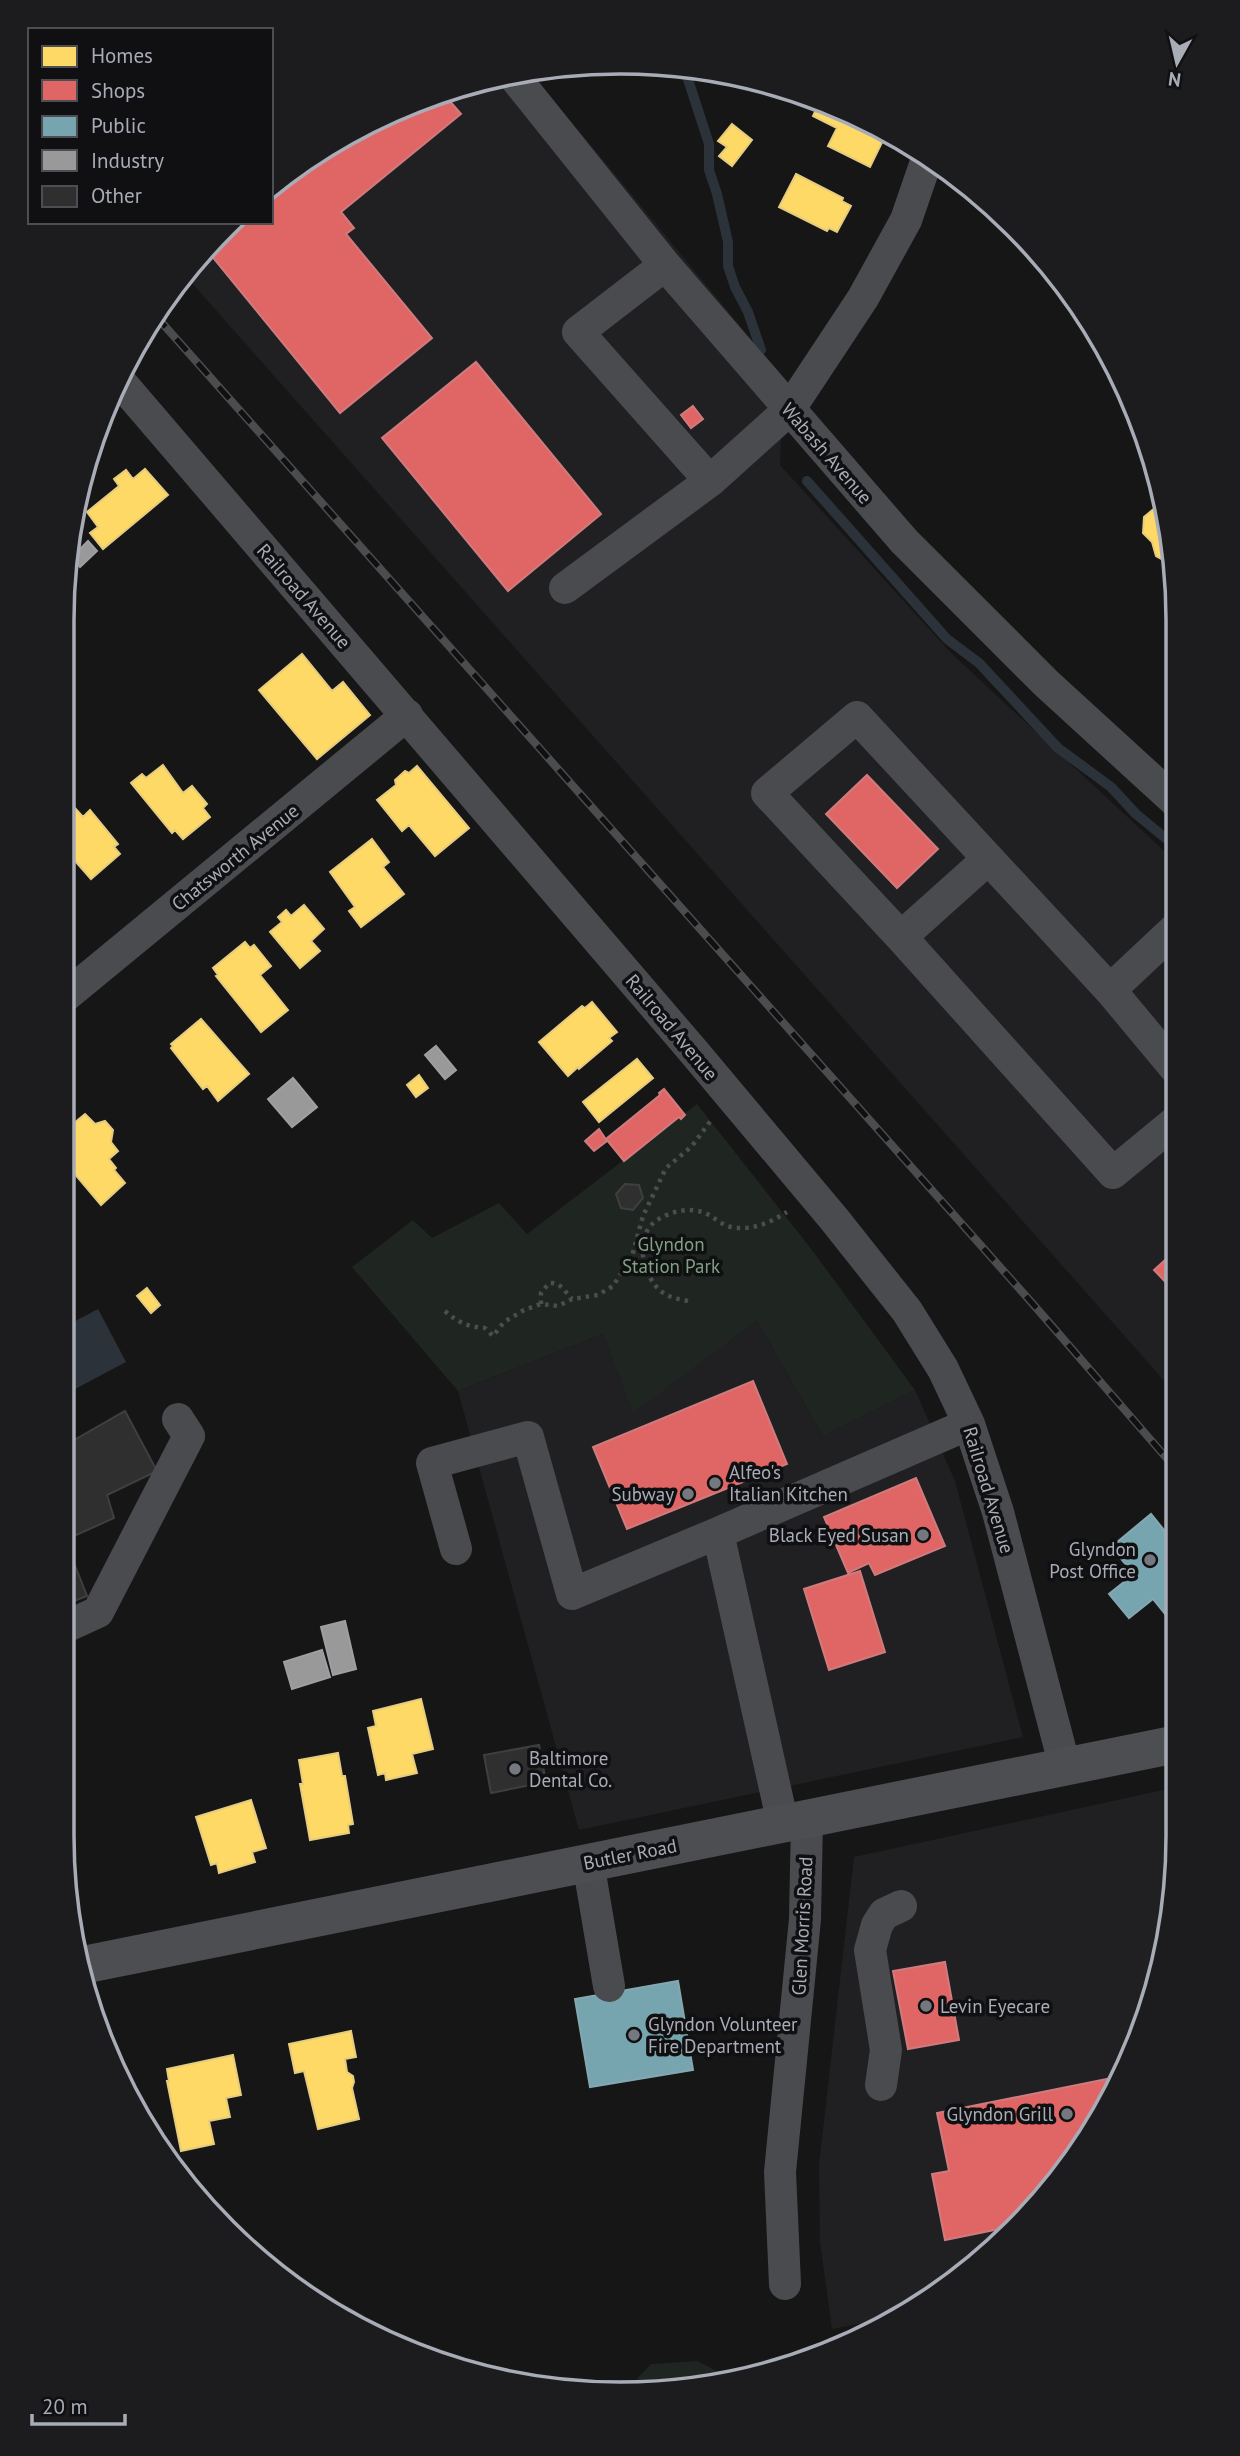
<svg xmlns="http://www.w3.org/2000/svg" width="1240" height="2456" viewBox="0 0 1240 2456" font-family="'PT Sans',sans-serif">
<rect width="100%" height="100%" fill="#161616"/>
<path fill="#202022" d="M 529,70 L 783,378 L 780,465 L 951,653 L 1175,861 L 1176,1394 L 183,273 L 231,222 L 271,222 L 340,136 L 440,91 Z
M 757,1321 L 823,1436 L 915,1390 L 955,1481 L 1023,1737 L 579,1830 L 458,1391 L 603,1334 L 633,1412 Z
M 1177,1787 L 1178,1872 L 1160,1980 L 1121,2083 L 1015,2231 L 895,2317 L 832,2329 L 820,2242 L 819,2165 L 854,1857 Z"/>
<path fill="#1f2520" d="M 697,1104 L 812,1250 L 915,1390 L 823,1436 L 757,1321 L 633,1413 L 603,1334 L 458,1391 L 352,1267 L 413,1220 L 432,1238 L 499,1203 L 527,1234 Z
M 697,2361 L 731,2378 L 693,2390 L 628,2388 L 651,2364 Z"/>
<path fill="#2c3239" d="M 98,1309 L 126,1362 L 62,1396 L 62,1328 Z"/>
<path fill="#ffd966" stroke="#e5cc7e" stroke-width="2" d="M 820,101 L 867,119 L 887,132 L 870,167 L 828,146 L 837,128 L 813,116 Z
M 732,124 L 752,140 L 732,166 L 719,156 L 727,147 L 718,141 Z
M 796,174 L 843,198 L 842,201 L 851,206 L 837,232 L 829,228 L 827,231 L 779,207 Z
M 145,469 L 168,495 L 103,549 L 90,533 L 98,527 L 87,512 L 119,486 L 114,479 L 126,470 L 133,479 Z
M 1162,502 L 1174,547 L 1174,563 L 1167,562 L 1156,556 L 1152,542 L 1143,533 L 1144,517 Z
M 302,654 L 332,691 L 343,682 L 370,715 L 317,759 L 259,690 Z
M 163,765 L 183,793 L 192,786 L 207,804 L 203,808 L 210,817 L 183,839 L 175,830 L 172,833 L 131,783 L 142,774 L 146,778 Z
M 417,766 L 469,828 L 435,856 L 409,825 L 402,831 L 377,800 L 396,785 L 395,780 L 405,771 L 409,773 Z
M 74,807 L 83,817 L 90,810 L 118,844 L 114,847 L 120,854 L 91,879 L 62,846 L 62,817 Z
M 372,839 L 389,862 L 383,867 L 404,894 L 361,927 L 349,911 L 355,907 L 330,872 Z
M 62,883 L 71,894 L 62,901 Z
M 304,905 L 324,929 L 311,941 L 320,951 L 300,968 L 270,932 L 282,922 L 278,917 L 286,910 L 291,916 Z
M 245,942 L 250,948 L 254,945 L 271,966 L 260,975 L 288,1010 L 261,1032 L 216,976 L 218,975 L 213,968 Z
M 592,1002 L 617,1032 L 609,1038 L 612,1041 L 579,1069 L 578,1067 L 568,1076 L 539,1042 L 582,1006 L 585,1008 Z
M 201,1019 L 249,1074 L 218,1101 L 207,1086 L 203,1089 L 171,1048 L 173,1046 L 171,1044 Z
M 637,1059 L 653,1078 L 599,1122 L 583,1102 Z
M 419,1075 L 428,1088 L 416,1097 L 407,1085 Z
M 85,1114 L 95,1124 L 105,1121 L 113,1130 L 111,1142 L 118,1151 L 109,1159 L 116,1168 L 114,1170 L 125,1183 L 101,1205 L 62,1159 L 62,1133 Z
M 147,1288 L 160,1305 L 151,1313 L 137,1296 Z
M 421,1699 L 433,1749 L 412,1754 L 417,1773 L 386,1780 L 385,1773 L 378,1775 L 368,1728 L 376,1726 L 373,1711 Z
M 338,1753 L 342,1776 L 345,1776 L 353,1824 L 348,1825 L 349,1833 L 310,1840 L 300,1784 L 303,1784 L 299,1760 Z
M 251,1800 L 266,1848 L 252,1852 L 255,1862 L 219,1873 L 217,1863 L 211,1865 L 196,1817 Z
M 351,2031 L 356,2057 L 345,2059 L 347,2072 L 353,2076 L 354,2082 L 352,2088 L 359,2119 L 318,2129 L 304,2071 L 295,2073 L 289,2044 Z
M 233,2055 L 241,2095 L 226,2098 L 230,2117 L 209,2121 L 214,2144 L 181,2151 L 167,2081 L 169,2081 L 167,2069 Z"/>
<path fill="#e06666" stroke="#cf7b7e" stroke-width="2" d="M 441,91 L 461,114 L 341,212 L 354,228 L 346,234 L 432,338 L 340,413 L 206,249 L 231,222 L 271,222 L 271,186 L 340,136 Z
M 476,362 L 601,514 L 508,591 L 382,438 Z
M 693,406 L 703,419 L 691,428 L 681,415 Z
M 867,775 L 938,849 L 897,888 L 826,814 Z
M 664,1089 L 685,1115 L 681,1119 L 679,1117 L 624,1161 L 606,1139 L 660,1095 L 659,1093 Z
M 599,1129 L 607,1141 L 594,1151 L 585,1141 Z
M 1176,1250 L 1176,1293 L 1154,1270 Z
M 753,1381 L 787,1464 L 627,1529 L 593,1447 Z
M 916,1478 L 945,1546 L 875,1575 L 869,1563 L 848,1573 L 824,1517 Z
M 860,1571 L 885,1652 L 829,1670 L 804,1589 Z
M 945,1962 L 959,2040 L 908,2049 L 893,1971 Z
M 1112,2078 L 1115,2092 L 1019,2225 L 945,2240 L 932,2174 L 949,2171 L 937,2113 Z"/>
<path fill="#76a5af" stroke="#85a7b1" stroke-width="2" d="M 1151,1514 L 1177,1546 L 1177,1629 L 1153,1599 L 1129,1618 L 1109,1594 L 1134,1574 L 1111,1547 Z
M 678,1981 L 693,2070 L 590,2087 L 575,1999 Z"/>
<path fill="#999" stroke="#9e9fa2" stroke-width="2" d="M 88,541 L 97,551 L 80,567 L 72,557 Z
M 436,1046 L 456,1070 L 445,1079 L 425,1055 Z
M 293,1078 L 317,1107 L 292,1127 L 268,1099 Z
M 345,1621 L 356,1669 L 333,1675 L 321,1627 Z
M 322,1650 L 330,1677 L 292,1689 L 284,1662 Z"/>
<g fill="none" stroke-linecap="round" stroke-linejoin="round">
<path stroke="#2c3239" stroke-width="10" d="M 684,67 L 709,144 L 709,170 L 717,194 L 728,242 L 728,266 L 735,287 L 748,312 L 761,350
M 807,481 L 947,639 L 979,663 L 1058,748 L 1111,787 L 1136,814 L 1175,846"/>
</g>
<path fill="#2f2f30" stroke="#3f3f42" stroke-width="2" d="M 625,1184 L 639,1185 L 643,1198 L 633,1210 L 621,1208 L 616,1194 Z
M 125,1411 L 157,1471 L 107,1495 L 114,1518 L 65,1540 L 87,1596 L 61,1606 L 62,1447 Z
M 539,1745 L 546,1782 L 491,1793 L 484,1755 Z"/>
<g fill="none" stroke-linecap="round" stroke-linejoin="round">
<path stroke="#4c4d50" stroke-width="4.5" stroke-dasharray="3.5 5" stroke-linecap="butt" d="M 688,1301 C 679,1299 670,1298 662,1292 C 643,1278 633,1237 656,1221 C 670,1211 691,1206 707,1214 C 715,1218 722,1225 731,1227 C 752,1231 769,1223 787,1212
M 541,1304 L 541,1293 L 549,1283 C 561,1282 564,1291 572,1299
M 445,1311 C 457,1322 468,1327 485,1328 L 493,1336 L 504,1322 L 524,1310 L 541,1304 L 558,1306 L 572,1299 L 598,1295 L 613,1286 L 632,1256 L 643,1216 L 666,1168 L 692,1146 L 712,1119
M 1170,1688 L 1177,1691"/>
<path stroke="#4a4b4f" stroke-width="32" d="M 512,74 L 665,265 L 904,541 L 1046,683 L 1175,801
M 665,265 L 578,332 L 710,481
M 117,378 L 694,1052 L 834,1219 L 907,1311 L 943,1369 L 969,1424 L 998,1512 L 1065,1767
M 565,588 L 710,481 L 789,410 L 863,298 L 906,220 L 927,159
M 1175,929 L 1110,990 L 1175,1068
M 901,937 L 988,859
M 1110,990 L 857,717 L 767,793 L 901,937 L 1113,1173 L 1176,1121
M 62,999 L 407,715
M 718,1533 L 969,1424
M 456,1549 L 432,1463 L 528,1437 L 572,1594 L 718,1533 L 783,1824
M 61,1629 L 98,1612 L 189,1436 L 178,1419
M 588,1862 L 609,1986
M 881,2085 L 886,2050 L 870,1950 L 877,1925 L 884,1914 L 901,1906
M 785,2284 L 780,2172 L 805,1919 L 807,1819"/>
<path stroke="#4d4e51" stroke-width="38" d="M 83,1965 L 1177,1744"/>
<defs>
<path id="rail" d="M 155,315 L 1032,1303 L 1176,1469"/>
</defs>
<use href="#rail" stroke="#4b4c4e" stroke-width="8"/>
<use href="#rail" stroke="#101012" stroke-width="5" stroke-dasharray="16" stroke-linecap="butt"/>
</g>
<g fill="#75787e" stroke="#101012" stroke-width="2.5">
<circle cx="715" cy="1483" r="7"/>
<circle cx="688" cy="1494" r="7"/>
<circle cx="923" cy="1535" r="7"/>
<circle cx="1150" cy="1560" r="7"/>
<circle cx="515" cy="1769" r="7"/>
<circle cx="926" cy="2006" r="7"/>
<circle cx="634" cy="2035" r="7"/>
<circle cx="1067" cy="2114" r="7"/>
</g>
<g text-anchor="middle" dominant-baseline="central" stroke-width="7" stroke-linejoin="round" paint-order="stroke">
<g font-size="19" fill="#a8acb6" stroke="#101012">
<text transform="translate(827 453) rotate(49)">Wabash Avenue</text>
<text transform="translate(304 596) rotate(49)">Railroad Avenue</text>
<text transform="translate(235 857) rotate(-39)">Chatsworth Avenue</text>
<text transform="translate(672 1027) rotate(50)">Railroad Avenue</text>
<text transform="translate(989 1490) rotate(73)">Railroad Avenue</text>
<text transform="translate(630 1854) rotate(-11)">Butler Road</text>
<text transform="translate(802 1926) rotate(-87)">Glen Morris Road</text>
</g>
<g font-size="19" fill="#80a084" stroke="#101012">
<text x="671" y="1244">Glyndon<tspan x="671" dy="22">Station Park</tspan></text>
</g>
<g font-size="19" fill="#a8acb6" stroke="#101012" text-anchor="start">
<text x="729" y="1472">Alfeo's<tspan x="729" dy="22">Italian Kitchen</tspan></text>
<text x="674" y="1494" text-anchor="end">Subway</text>
<text x="909" y="1535" text-anchor="end">Black Eyed Susan</text>
<text x="1136" y="1549" text-anchor="end">Glyndon<tspan x="1136" dy="22">Post Office</tspan></text>
<text x="529" y="1758">Baltimore<tspan x="529" dy="22">Dental Co.</tspan></text>
<text x="940" y="2006">Levin Eyecare</text>
<text x="648" y="2024">Glyndon Volunteer<tspan x="648" dy="22">Fire Department</tspan></text>
<text x="1053" y="2114" text-anchor="end">Glyndon Grill</text>
</g>
</g>
<path d="M0 0H1240V2456H0ZM620 74H620A546 546 0 0 1 1166 620V1836A546 546 0 0 1 620 2382H620A546 546 0 0 1 74 1836V620A546 546 0 0 1 620 74Z" fill="#1c1c1f" fill-rule="evenodd"/>
<path fill="none" stroke="#a8acb6" stroke-width="3.5" d="M620 74H620A546 546 0 0 1 1166 620V1836A546 546 0 0 1 620 2382H620A546 546 0 0 1 74 1836V620A546 546 0 0 1 620 74Z"/>
<rect x="28" y="28" width="245" height="196" fill="#101012" stroke="#4d4e54" stroke-width="2"/>
<rect x="42" y="46" width="35" height="21" fill="#ffd966" stroke="#4d4e54" stroke-width="2"/>
<text x="91" y="63" font-size="21" fill="#a8acb6">Homes</text>
<rect x="42" y="80" width="35" height="21" fill="#e06666" stroke="#4d4e54" stroke-width="2"/>
<text x="91" y="98" font-size="21" fill="#a8acb6">Shops</text>
<rect x="42" y="116" width="35" height="21" fill="#76a5af" stroke="#4d4e54" stroke-width="2"/>
<text x="91" y="133" font-size="21" fill="#a8acb6">Public</text>
<rect x="42" y="150" width="35" height="21" fill="#999999" stroke="#4d4e54" stroke-width="2"/>
<text x="91" y="168" font-size="21" fill="#a8acb6">Industry</text>
<rect x="42" y="186" width="35" height="21" fill="#2f2f30" stroke="#4d4e54" stroke-width="2"/>
<text x="91" y="203" font-size="21" fill="#a8acb6">Other</text>
<g transform="translate(1177 63) rotate(188)" stroke="#101012" stroke-width="5" paint-order="stroke">
<path d="M0-5L12 26L0 18L-12 26Z" fill="#a8acb6"/>
<text y="-10" font-size="19" font-weight="bold" text-anchor="middle" fill="#a8acb6">N</text>
</g>
<path d="M32 2414v10h93v-10" fill="none" stroke="#a8acb6" stroke-width="3.5"/>
<text x="42" y="2414" font-size="21" fill="#a8acb6" stroke="#101012" stroke-width="5" paint-order="stroke">20 m</text>
</svg>
